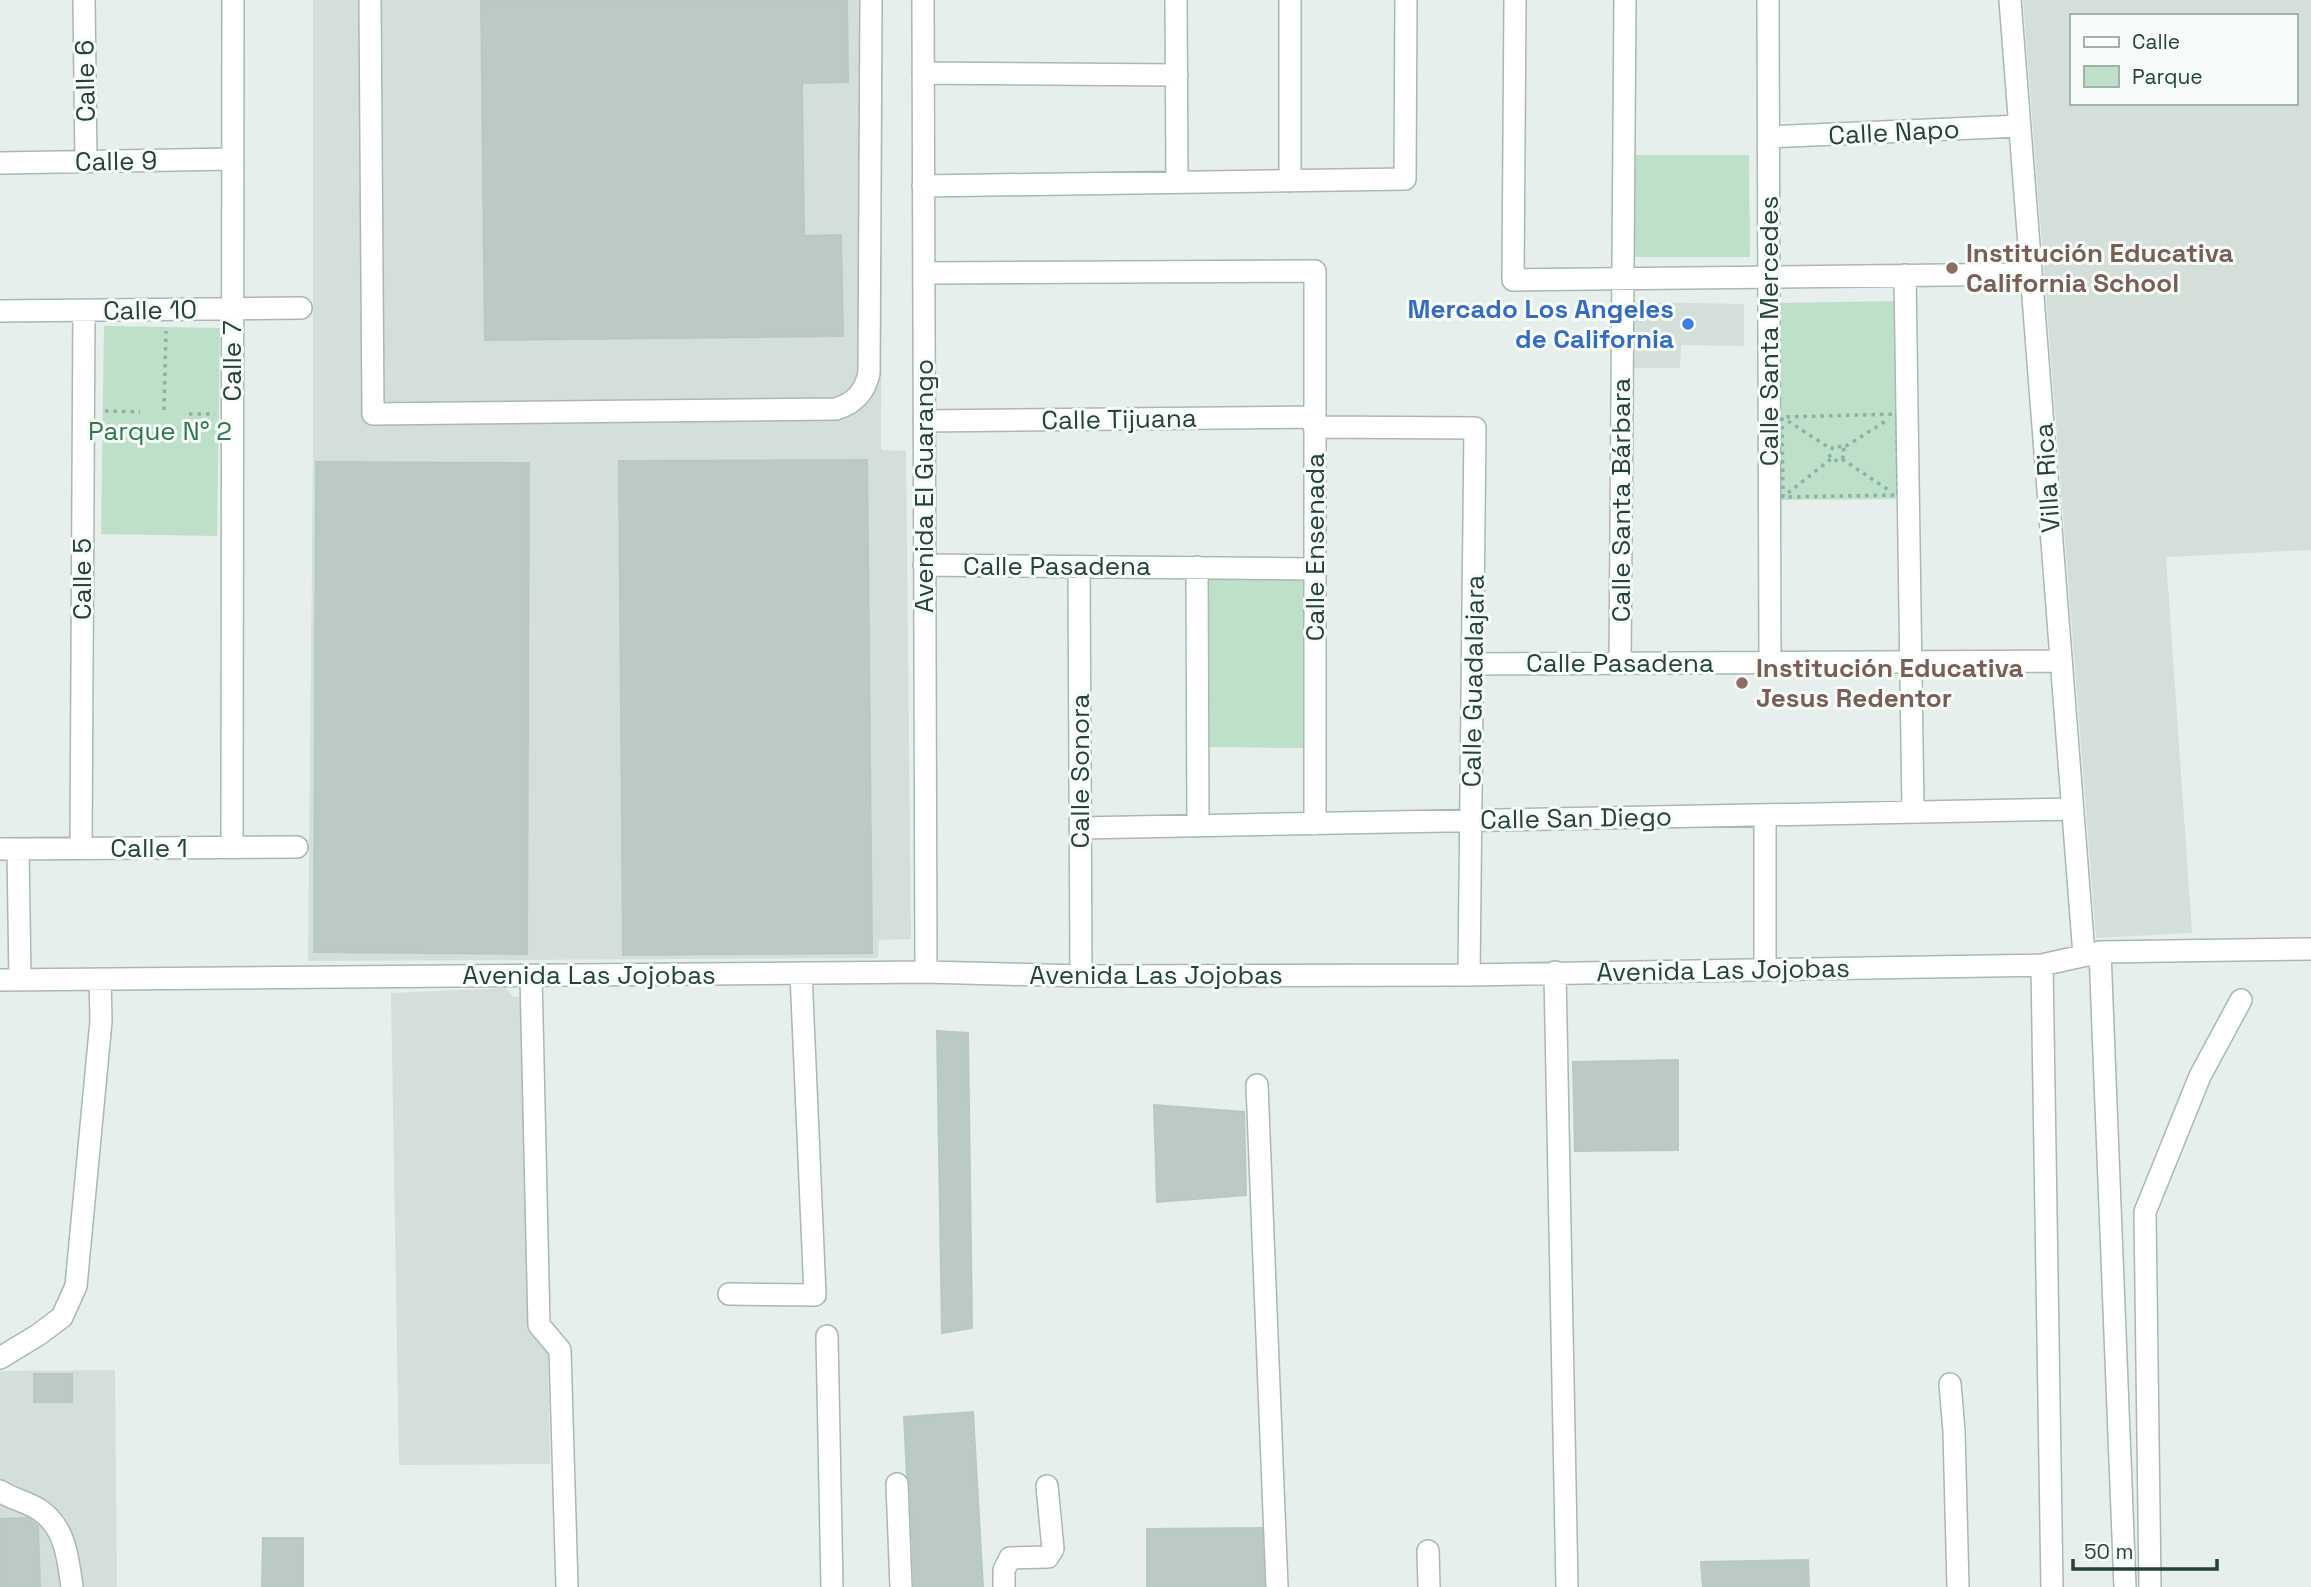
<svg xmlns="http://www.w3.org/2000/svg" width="2311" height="1587" viewBox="0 0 2311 1587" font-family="'Space Grotesk',sans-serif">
<rect width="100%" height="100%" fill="#e6efeb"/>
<path fill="#d4dfda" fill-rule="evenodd" d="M 313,0 L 883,0 L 881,450 L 906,451 L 911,939 L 879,940 L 878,958 L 308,961 L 313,457 Z
M 2023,0 L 2311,0 L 2311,550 L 2166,557 L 2192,933 L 2096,938 ZM 2071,16 L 2295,16 L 2295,103 L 2071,103 Z
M 1632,302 L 1744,304 L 1744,346 L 1681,345 L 1680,368 L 1631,368 Z
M 505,988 L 514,997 L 541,998 L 550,1464 L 399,1465 L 391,993 Z
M 115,1370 L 117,1587 L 0,1587 L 0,1371 Z"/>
<path fill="#bfe0c8" d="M 1634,155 L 1749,155 L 1750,257 L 1634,257 Z
M 1898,301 L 1900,499 L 1780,500 L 1777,303 Z
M 104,326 L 220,328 L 217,536 L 101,534 Z
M 1209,578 L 1307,579 L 1306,748 L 1208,747 Z"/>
<path fill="#bbcac4" stroke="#b8c9c2" stroke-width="2" d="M 481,0 L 847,0 L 848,82 L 802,83 L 804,236 L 841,235 L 843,336 L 485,340 Z
M 867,460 L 872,953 L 623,955 L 619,461 Z
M 316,462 L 529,463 L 527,954 L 314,952 Z
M 937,1031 L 968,1033 L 972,1328 L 942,1333 Z
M 1678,1060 L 1678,1150 L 1575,1151 L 1573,1062 Z
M 1154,1105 L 1244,1112 L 1246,1195 L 1157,1202 Z
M 34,1374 L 72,1374 L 72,1402 L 34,1402 Z
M 973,1412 L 983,1587 L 914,1587 L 910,1483 L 907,1476 L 904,1417 Z
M 28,1518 L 38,1526 L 40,1587 L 0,1587 L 0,1519 Z
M 1262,1528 L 1264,1587 L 1147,1587 L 1147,1529 Z
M 263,1538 L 303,1538 L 303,1587 L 262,1587 Z
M 1808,1560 L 1809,1587 L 1703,1587 L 1701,1562 Z"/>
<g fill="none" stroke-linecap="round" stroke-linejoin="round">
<defs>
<path id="minor" d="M 84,0 L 86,162
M 370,0 L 373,414 L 836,409 C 855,403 865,392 869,373 L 871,0
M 923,0 L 926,972
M 1176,0 L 1177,182
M 1290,0 L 1290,181
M 1515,0 L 1513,280 L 2031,274
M 1768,0 L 1770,663
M 2010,0 L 2084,955
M 923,73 L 1177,75
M 1769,137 L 2020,126
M 0,163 L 233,159
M 923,186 L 1405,179 L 1406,0
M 924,273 L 1315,271 L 1315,824
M 1905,275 L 1913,812
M 0,311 L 301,308
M 924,421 L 1315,417
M 1314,427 L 1475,428 L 1469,975
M 924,565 L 1315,569
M 1079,567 L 1081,976
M 1197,567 L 1198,826
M 1473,664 L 2061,661
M 1620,664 L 1625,0
M 1765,815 L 1765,970
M 1080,828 L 2072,809
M 232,847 L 233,0
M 81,848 L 84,310
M 0,849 L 297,847
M 18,849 L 20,980
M 2100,952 L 2125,1587
M 2042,965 L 2052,1587
M 1555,972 L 1567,1587
M 531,976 L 539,1325 L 560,1350 L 567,1587
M 0,980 L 926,972 L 1081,976 L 1469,975 L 2042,965 L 2100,952 L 2311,949
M 1257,1085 L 1277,1587
M 729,1294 L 815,1295 L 801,973
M 827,1336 L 832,1587
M 0,1358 L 38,1335 L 62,1317 L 76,1286 L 101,1021 L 100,979
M 1950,1384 L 1954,1431 L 1958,1587
M 897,1484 L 901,1587
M 0,1491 C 13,1500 29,1502 41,1511 C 66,1529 68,1559 72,1587
M 1428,1551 L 1429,1587
M 1004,1587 L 1004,1570 L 1010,1558 L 1048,1557 L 1053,1549 L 1047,1486
M 2150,1587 L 2145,1212 L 2200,1076 L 2241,1000"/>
</defs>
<use href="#minor" stroke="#a8b8b2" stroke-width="24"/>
<path stroke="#86b3a5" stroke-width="3.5" stroke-dasharray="3.5 5" stroke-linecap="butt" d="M 164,410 L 166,331
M 105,411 L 140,412
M 189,414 L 215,414
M 1897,414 L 1898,495 L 1783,497 L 1782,417 Z
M 1788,421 L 1831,449
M 1843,448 L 1845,453 L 1842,459 L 1838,461 L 1831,459 L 1829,454 L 1833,447 L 1838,446 L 1843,448 L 1889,419
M 1842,459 L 1890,491
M 1788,493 L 1831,459"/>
<use href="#minor" stroke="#fff" stroke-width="21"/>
</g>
<g fill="#8d6e63" stroke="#f7fbf9" stroke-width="2.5">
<circle cx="1952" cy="268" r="7"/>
<circle cx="1742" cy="683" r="7"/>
</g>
<circle fill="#3f7fe0" stroke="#f7fbf9" stroke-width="2.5" cx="1688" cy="324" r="7"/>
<g text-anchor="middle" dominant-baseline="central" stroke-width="6" stroke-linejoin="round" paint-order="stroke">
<g font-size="26" fill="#24423a" stroke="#f7fbf9">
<text transform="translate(85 81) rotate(-91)">Calle 6</text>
<text transform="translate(1894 132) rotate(-3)">Calle Napo</text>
<text transform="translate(116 161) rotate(-1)">Calle 9</text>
<text transform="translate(150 310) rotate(-1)">Calle 10</text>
<text transform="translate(1769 331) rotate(-90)">Calle Santa Mercedes</text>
<text transform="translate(232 361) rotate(-90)">Calle 7</text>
<text transform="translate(1119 419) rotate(-1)">Calle Tijuana</text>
<text transform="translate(2047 478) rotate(-94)">Villa Rica</text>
<text transform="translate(924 486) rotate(-90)">Avenida El Guarango</text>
<text transform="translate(1621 500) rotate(-90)">Calle Santa Bárbara</text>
<text transform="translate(1315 547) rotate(-90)">Calle Ensenada</text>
<text x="1057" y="566">Calle Pasadena</text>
<text transform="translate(82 579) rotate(-90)">Calle 5</text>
<text x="1620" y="663">Calle Pasadena</text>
<text transform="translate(1473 681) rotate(-89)">Calle Guadalajara</text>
<text transform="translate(1080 771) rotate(-90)">Calle Sonora</text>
<text transform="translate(1576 818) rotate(-1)">Calle San Diego</text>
<text x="149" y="848">Calle 1</text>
<text transform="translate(1723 970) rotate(-1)">Avenida Las Jojobas</text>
<text x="589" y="975">Avenida Las Jojobas</text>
<text x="1156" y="975">Avenida Las Jojobas</text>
</g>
<g font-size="26" font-weight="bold" fill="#785e54" stroke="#f7fbf9" text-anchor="start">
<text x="1966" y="253">Institución Educativa<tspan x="1966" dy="30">California School</tspan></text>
<text x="1756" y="668">Institución Educativa<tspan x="1756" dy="30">Jesus Redentor</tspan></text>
</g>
<g font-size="26" font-weight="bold" fill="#366cbe" stroke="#f7fbf9" text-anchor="end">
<text x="1674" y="309">Mercado Los Angeles<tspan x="1674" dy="30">de California</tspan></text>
</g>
<g font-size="26" fill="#2d7a4b" stroke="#f7fbf9">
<text x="160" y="431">Parque N° 2</text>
</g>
</g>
<rect x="2070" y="14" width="228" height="91" fill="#f7fbf9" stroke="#a3b1ad" stroke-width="2"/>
<rect x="2084" y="37" width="35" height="10" fill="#ffffff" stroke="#a3b1ad" stroke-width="2"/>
<text x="2132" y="49" font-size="21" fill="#24423a">Calle</text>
<rect x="2084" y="66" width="35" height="21" fill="#bfe0c8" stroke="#a3b1ad" stroke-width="2"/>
<text x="2132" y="84" font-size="21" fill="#24423a">Parque</text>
<path d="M2073 1559v10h144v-10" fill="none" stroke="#24423a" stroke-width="3.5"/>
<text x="2084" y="1559" font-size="21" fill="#24423a" stroke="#f7fbf9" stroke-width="5" paint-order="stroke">50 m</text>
</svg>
